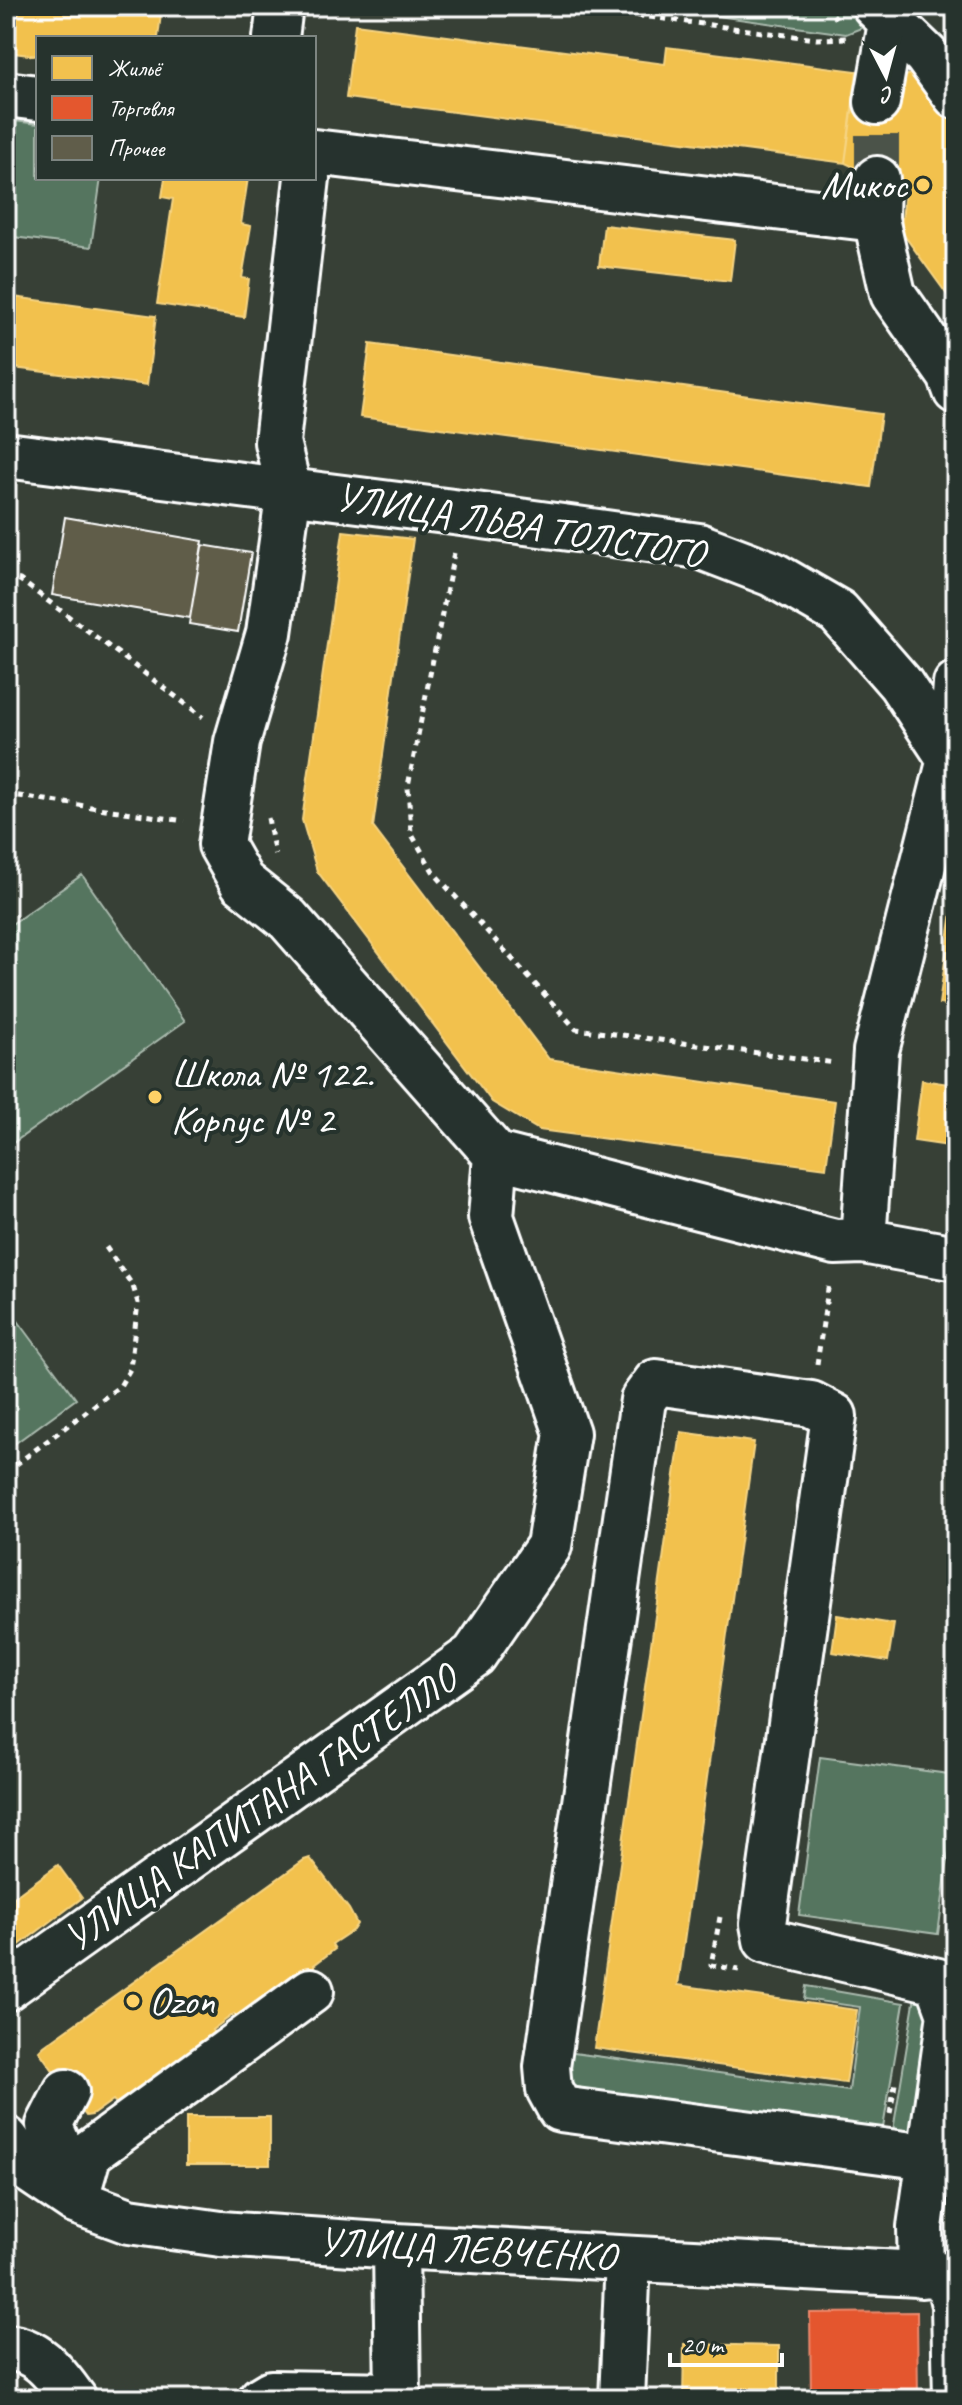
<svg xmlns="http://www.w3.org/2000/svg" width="962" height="2405" viewBox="0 0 962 2405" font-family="Caveat,sans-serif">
<rect width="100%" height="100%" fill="#374036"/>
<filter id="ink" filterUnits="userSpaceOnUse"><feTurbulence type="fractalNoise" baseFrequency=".0125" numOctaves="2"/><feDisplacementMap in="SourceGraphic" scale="16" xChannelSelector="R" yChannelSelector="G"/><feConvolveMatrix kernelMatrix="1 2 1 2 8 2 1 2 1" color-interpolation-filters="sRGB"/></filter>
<g filter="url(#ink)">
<path fill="#54745e" stroke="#aabaae" stroke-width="2" d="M 646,6 L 859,6 L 874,23 L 846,34 Z
M 6,120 L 38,124 L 38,178 L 101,178 L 91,247 L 6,236 Z
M 82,875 L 185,1021 L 6,1148 L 6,928 Z
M 10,1310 L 76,1399 L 6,1450 L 6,1313 Z
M 820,1757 L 956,1775 L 956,1799 L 938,1934 L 799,1915 Z
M 806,1986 L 904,2003 L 881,2140 L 564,2088 L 559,2051 L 849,2091 L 860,2007 L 804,1999 Z
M 915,1996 L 920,1997 L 929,2012 L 917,2131 L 891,2143 Z"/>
<path fill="#f2c14e" stroke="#f6d483" stroke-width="2" d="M 6,6 L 162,6 L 158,38 L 38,38 L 38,56 L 6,52 Z
M 355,24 L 665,64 L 667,47 L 857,71 L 845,163 L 346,98 Z
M 914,72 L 956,125 L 956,307 L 901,231 L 905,191 L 845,163 L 854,98 L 888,103 L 890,84 Z
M 165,178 L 248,178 L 241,224 L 251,226 L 242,278 L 249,279 L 244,317 L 157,304 L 173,199 L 162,197 Z
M 604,225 L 735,240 L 730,281 L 599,266 Z
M 6,296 L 156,316 L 147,385 L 6,367 Z
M 370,344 L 881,414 L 871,487 L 360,417 Z
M 343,531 L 413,539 L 373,827 L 549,1059 L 835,1101 L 826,1168 L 539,1130 L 492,1102 L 317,871 L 302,820 Z
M 956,884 L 956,1007 L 939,1004 Z
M 922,1080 L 956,1085 L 956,1147 L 914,1141 Z
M 681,1432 L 754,1442 L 678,1985 L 857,2010 L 846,2083 L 594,2048 Z
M 837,1615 L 894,1624 L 888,1661 L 832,1652 Z
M 310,1858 L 349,1909 L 357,1924 L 353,1930 L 332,1944 L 335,1949 L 314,1965 L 317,1969 L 274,2000 L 237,2019 L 234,2014 L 212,2030 L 215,2035 L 142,2094 L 138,2088 L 116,2103 L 113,2100 L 92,2115 L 86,2116 L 39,2051 L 44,2046 L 304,1860 Z
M 58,1865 L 82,1898 L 6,1955 L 6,1903 Z
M 186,2117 L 270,2117 L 270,2165 L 186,2165 Z
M 684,2344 L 779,2346 L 779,2399 L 683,2399 Z"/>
<path fill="#e4572e" stroke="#ec896d" stroke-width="2" d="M 917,2312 L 918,2399 L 811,2399 L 810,2313 Z"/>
<path fill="#605d4a" stroke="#fff" stroke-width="2" d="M 65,517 L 203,541 L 190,618 L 52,595 Z
M 202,545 L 251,553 L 238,632 L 189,624 Z"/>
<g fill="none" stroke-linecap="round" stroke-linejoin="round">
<path stroke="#4b534a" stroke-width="44" stroke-dasharray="44 22" stroke-linecap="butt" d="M 877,179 L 877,102"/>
<defs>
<path id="minor" d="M 875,6 L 926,55 L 956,96
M 276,38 L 280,6
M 6,94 L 38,98
M 877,102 L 891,23
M 314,152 L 876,219
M 307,178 L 277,442 L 289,491 L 269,633 L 237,742 L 221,845 L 242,882 L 288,919 L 496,1155 L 835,1242 L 863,1241 L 956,1258
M 877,179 L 876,219 L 893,294 L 950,375 L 956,391
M 6,455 L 461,513 L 699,546 L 772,574 L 838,612 L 900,683 L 950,759
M 863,1241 L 876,1051 L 950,759 L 956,684
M 6,1988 L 474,1655 L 549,1546 L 567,1433 L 491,1217 L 496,1155
M 66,2092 L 49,2125 L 65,2160 L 75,2201 L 89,2153 L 311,1991
M 6,2139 L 29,2170 L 75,2201 L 129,2221 L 221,2234 L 396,2246 L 956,2276
M 396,2246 L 398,2399
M 921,2275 L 920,2227 L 950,2014 L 938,1981 L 780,1944 L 766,1940 L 763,1924 L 834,1416 L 811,1404 L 656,1382 L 643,1400 L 547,2067 L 549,2089 L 560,2109 L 928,2157
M 947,2276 L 954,2305 L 956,2399
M 6,2347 C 39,2349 56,2375 74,2399
M 261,2399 L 271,2393 L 399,2395
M 622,2399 L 628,2259"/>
</defs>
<use href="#minor" stroke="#fff" stroke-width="50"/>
<path stroke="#fff" stroke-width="5" stroke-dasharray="6 6" stroke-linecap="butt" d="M 566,6 L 816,39 L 849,38
M 825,6 L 836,18
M 633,16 L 634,6
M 454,553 L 408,786 L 411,833 L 434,873 L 576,1029 L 835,1063
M 6,577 L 20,580 L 203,717
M 6,794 L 184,821
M 268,818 L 275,855
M 817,1364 L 829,1282
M 6,1472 L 120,1386 L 130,1369 L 138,1303 L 133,1286 L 103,1243
M 720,1917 L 711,1965 L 739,1970
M 890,2114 L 895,2084"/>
<use href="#minor" stroke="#26332d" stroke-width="44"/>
</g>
</g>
<g fill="#ffd166" stroke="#26332d" stroke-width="3">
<circle cx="923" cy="185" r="8"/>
<circle cx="155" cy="1097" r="8"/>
<circle cx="133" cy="2001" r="8"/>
</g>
<g text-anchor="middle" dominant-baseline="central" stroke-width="8" stroke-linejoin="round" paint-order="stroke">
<g font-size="40" fill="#fff" stroke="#26332d" text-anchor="start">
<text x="907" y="185" text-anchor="end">Микос</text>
<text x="171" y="1074">Школа № 122.<tspan x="171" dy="46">Корпус № 2</tspan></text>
<text x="149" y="2001">Ozon</text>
</g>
<g font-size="40" fill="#fff" stroke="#26332d">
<text transform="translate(520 525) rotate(9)">УЛИЦА ЛЬВА ТОЛСТОГО</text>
<text transform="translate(260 1808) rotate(-35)">УЛИЦА КАПИТАНА ГАСТЕЛЛО</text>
<text transform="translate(467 2249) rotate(3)">УЛИЦА ЛЕВЧЕНКО</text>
</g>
</g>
<rect width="962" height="2405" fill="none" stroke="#26332d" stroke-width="32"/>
<rect x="16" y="16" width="930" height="2373" fill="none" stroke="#fff" stroke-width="3" filter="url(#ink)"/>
<rect x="36" y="36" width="280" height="144" fill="#26332d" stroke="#7d8581" stroke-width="2"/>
<rect x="52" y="56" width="40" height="24" fill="#f2c14e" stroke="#7d8581" stroke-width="2"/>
<text x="108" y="76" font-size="24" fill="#ffffff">Жильё</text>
<rect x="52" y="96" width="40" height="24" fill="#e4572e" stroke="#7d8581" stroke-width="2"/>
<text x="108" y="116" font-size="24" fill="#ffffff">Торговля</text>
<rect x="52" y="136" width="40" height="24" fill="#605d4a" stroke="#7d8581" stroke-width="2"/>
<text x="108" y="156" font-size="24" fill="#ffffff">Прочее</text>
<g transform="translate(886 76) rotate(174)" stroke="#26332d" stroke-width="6" paint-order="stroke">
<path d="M0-6L14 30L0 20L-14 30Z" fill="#ffffff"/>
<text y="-12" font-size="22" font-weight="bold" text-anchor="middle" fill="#ffffff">С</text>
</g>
<path d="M670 2353v12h112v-12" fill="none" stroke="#ffffff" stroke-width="4"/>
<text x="682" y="2353" font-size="24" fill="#ffffff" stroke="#26332d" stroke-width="6" paint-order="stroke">20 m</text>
</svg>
